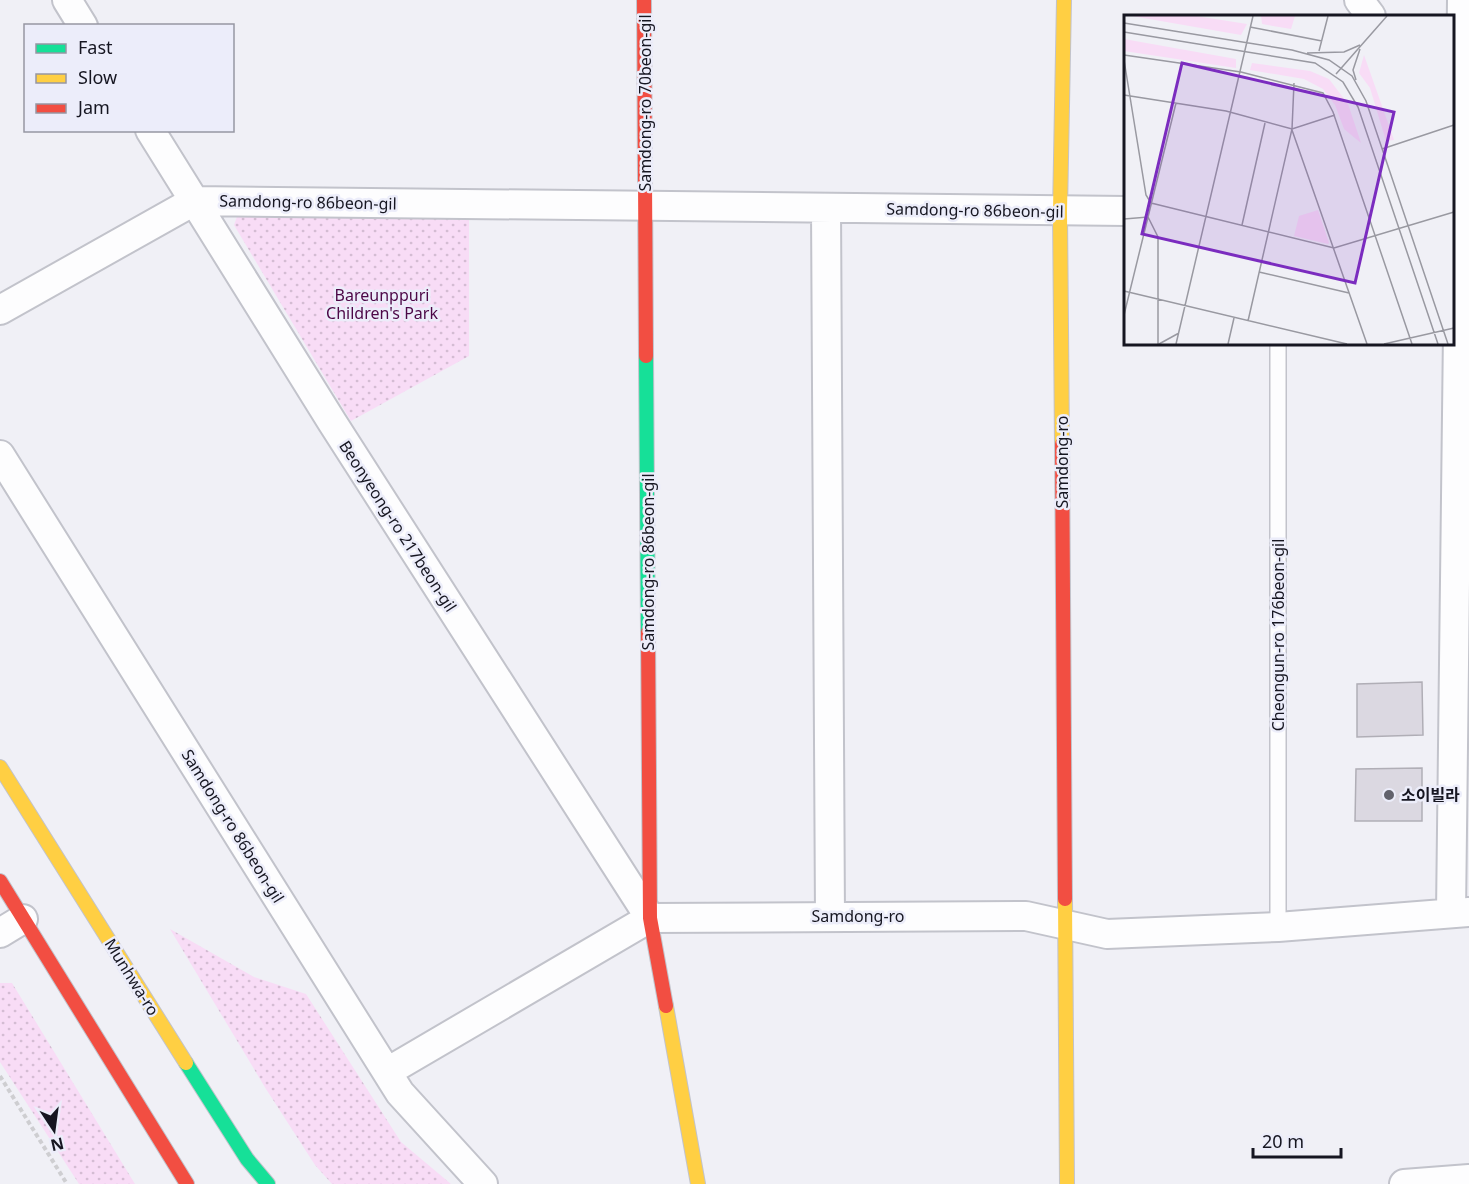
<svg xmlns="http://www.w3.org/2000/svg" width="1469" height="1184" viewBox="0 0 1469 1184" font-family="'Noto Sans','Noto Sans KR',sans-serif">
<defs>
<pattern id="grass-dots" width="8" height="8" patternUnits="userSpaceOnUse" patternTransform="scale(1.5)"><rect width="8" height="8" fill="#f8dcf6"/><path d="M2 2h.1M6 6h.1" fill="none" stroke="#d4bcd3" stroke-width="1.8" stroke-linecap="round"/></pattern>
</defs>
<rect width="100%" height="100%" fill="#f0f0f6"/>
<path fill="url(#grass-dots)" d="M 238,214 L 469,218 L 469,356 L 351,421 L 234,225 Z
M 170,929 L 254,977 L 306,994 L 401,1142 L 451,1184 L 332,1184 L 315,1165 L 266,1089 Z
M 0,983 L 12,983 L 135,1184 L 79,1184 L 0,1062 Z"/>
<path fill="#dbd8e1" stroke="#b0aeb6" stroke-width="1.5" d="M 1422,682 L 1423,735 L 1357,737 L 1357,684 Z
M 1422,768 L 1422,821 L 1355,821 L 1356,769 Z"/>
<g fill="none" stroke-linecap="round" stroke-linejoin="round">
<defs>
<path id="lane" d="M 1278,344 L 1278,927"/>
<path id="street" d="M 67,0 L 83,26
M 1359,0 L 1371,16
M 150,130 L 332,422 L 650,918
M 826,208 L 830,917
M 0,310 L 194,201 L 1126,211
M 0,455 L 400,1093 L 483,1184
M 1451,913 L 1462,0
M 0,933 L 23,919
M 387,1072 L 650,918 L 1026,916 L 1107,934 L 1278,927 L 1469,912
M 1404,1184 L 1469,1179"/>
<path id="fast" d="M 646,356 L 648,632
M 186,1063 L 247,1159 L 268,1184"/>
<path id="slow" d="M 1062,444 L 1060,211 L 1064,0
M 0,767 L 186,1063
M 1065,899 L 1067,1184
M 666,1006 L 698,1184"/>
<path id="jam" d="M 644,0 L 646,356
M 1062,444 L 1065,899
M 648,632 L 650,918 L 666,1006
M 0,881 L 187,1184"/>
</defs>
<use href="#lane" stroke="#c2c3cb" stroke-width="18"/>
<use href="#street" stroke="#c2c3cb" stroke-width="32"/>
<use href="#fast" stroke="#c2c3cb" stroke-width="16"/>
<use href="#slow" stroke="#c2c3cb" stroke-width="16"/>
<use href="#jam" stroke="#c2c3cb" stroke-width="16"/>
<path stroke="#ceced1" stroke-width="4" stroke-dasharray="4.5 3" stroke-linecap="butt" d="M 0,1076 L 67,1184"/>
<use href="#lane" stroke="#fdfdfe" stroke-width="15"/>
<use href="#street" stroke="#fdfdfe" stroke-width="28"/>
<use href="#fast" stroke="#16e098" stroke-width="14"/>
<use href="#slow" stroke="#ffcf43" stroke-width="14"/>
<use href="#jam" stroke="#f24e42" stroke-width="14"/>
</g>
<circle fill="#62626c" stroke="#ecedfa" stroke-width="2" cx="1389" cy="795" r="6"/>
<g text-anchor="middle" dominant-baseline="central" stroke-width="5" stroke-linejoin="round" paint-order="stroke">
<g font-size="16" fill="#161621" stroke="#ecedfa">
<text transform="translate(645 103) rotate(-90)">Samdong-ro 70beon-gil</text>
<text transform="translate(308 202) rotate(1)">Samdong-ro 86beon-gil</text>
<text transform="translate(975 210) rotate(1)">Samdong-ro 86beon-gil</text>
<text transform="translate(1062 462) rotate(-90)">Samdong-ro</text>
<text transform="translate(398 526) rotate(57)">Beonyeong-ro 217beon-gil</text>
<text transform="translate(648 562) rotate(-90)">Samdong-ro 86beon-gil</text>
<text transform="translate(1278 635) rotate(-90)">Cheongun-ro 176beon-gil</text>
<text transform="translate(233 826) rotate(58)">Samdong-ro 86beon-gil</text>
<text x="858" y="916">Samdong-ro</text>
<text transform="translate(132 977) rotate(58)">Munhwa-ro</text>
</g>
<g font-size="16" fill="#4c0747" stroke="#ecedfa">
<text x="382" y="295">Bareunppuri<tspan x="382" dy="18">Children's Park</tspan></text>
</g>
<g font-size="16" font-weight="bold" fill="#161621" stroke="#ecedfa" text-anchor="start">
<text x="1401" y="795">소이빌라</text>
</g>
</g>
<g transform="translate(1124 15)">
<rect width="330" height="330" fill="#f0f0f6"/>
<path d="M 8,1 L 72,1 L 123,9 L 117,20 ZM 0,24 L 112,44 L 112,53 L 0,36 ZM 240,40 L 270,125 L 262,126 L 246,73 L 235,58 ZM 128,48 L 186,56 L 205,64 L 224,89 L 237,128 L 220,114 L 211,90 L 199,74 L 180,64 L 126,55 ZM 194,195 L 205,228 L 204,229 L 170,221 L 175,201 Z" fill="#f8dcf6"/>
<path d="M 137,1 L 171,1 L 167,14 L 138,9 Z" fill="#f8dcf6"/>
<path fill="none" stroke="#9999a1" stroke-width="1.5" d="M 0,8 L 168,35 L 205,45 L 228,61 L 242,86 L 324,329M 126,12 L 198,26M 0,17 L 191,48 L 219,67 L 234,92 L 314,329M 195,36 L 204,1M 183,38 L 220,37 L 236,30M 0,40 L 117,57 L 199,78 L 209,97 L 288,329M 0,45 L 22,180 L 27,188M 212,59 L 263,1M 232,65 L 229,55 L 236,34M 0,80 L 102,96 L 168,114 L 211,100M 168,115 L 243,329M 258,134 L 330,110M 27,188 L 210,233 L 330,197M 0,204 L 24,202 L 34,222 L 34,329M 118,210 L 141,108M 135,257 L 225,278M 0,276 L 223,329M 0,300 L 52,88M 124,306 L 168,114 L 170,68M 35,329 L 55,318M 52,329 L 129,1M 104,329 L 110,303M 260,329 L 330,313"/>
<path fill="#7b2cbf" fill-opacity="0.15" stroke="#7b2cbf" stroke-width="3" d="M 58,48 L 270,97 L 231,268 L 18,219 Z"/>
<rect width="330" height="330" fill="none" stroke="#161621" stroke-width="3"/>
</g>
<rect x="24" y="24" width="210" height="108" fill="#ecedfa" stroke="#9697a3" stroke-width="1.5"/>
<rect x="36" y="44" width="30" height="9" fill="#16e098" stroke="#9697a3" stroke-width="1.5"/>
<text x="78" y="54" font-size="18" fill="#161621">Fast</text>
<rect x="36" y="74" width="30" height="9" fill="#ffcf43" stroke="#9697a3" stroke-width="1.5"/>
<text x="78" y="84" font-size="18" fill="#161621">Slow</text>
<rect x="36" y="104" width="30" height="9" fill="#f24e42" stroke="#9697a3" stroke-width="1.5"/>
<text x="78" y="114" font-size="18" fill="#161621">Jam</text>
<g transform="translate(54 1130) rotate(167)" stroke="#ecedfa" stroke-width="4.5" paint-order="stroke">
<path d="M0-4.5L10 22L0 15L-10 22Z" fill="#161621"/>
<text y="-9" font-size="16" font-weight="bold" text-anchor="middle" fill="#161621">N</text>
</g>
<path d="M1253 1148v9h88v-9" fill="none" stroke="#161621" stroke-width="3"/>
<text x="1262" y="1148" font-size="18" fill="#161621" stroke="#ecedfa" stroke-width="4.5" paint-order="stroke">20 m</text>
</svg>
